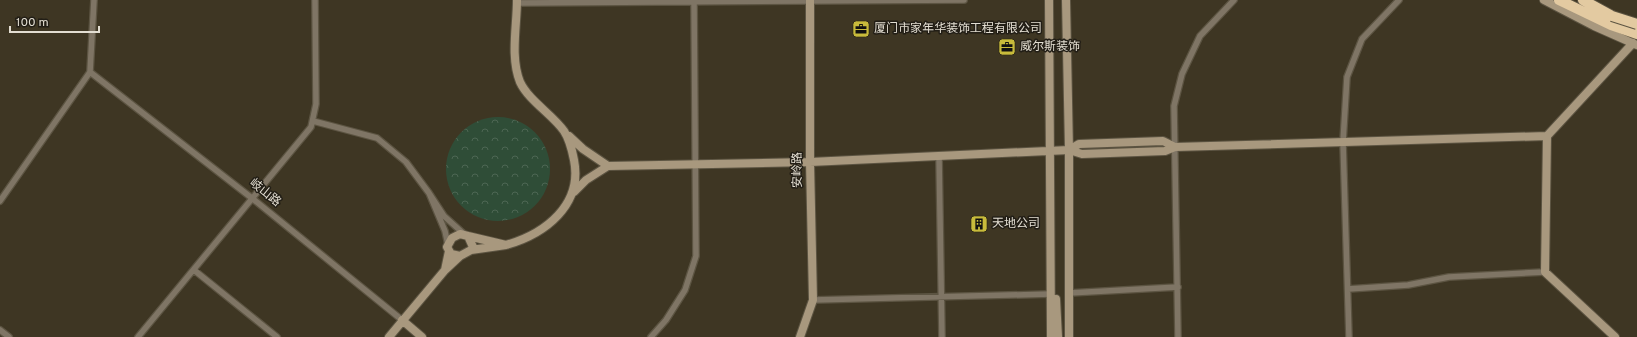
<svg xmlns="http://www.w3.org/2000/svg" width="1637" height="337" viewBox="0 0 1637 337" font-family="Overpass,'Noto Sans SC',sans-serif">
<defs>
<pattern id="forest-crowns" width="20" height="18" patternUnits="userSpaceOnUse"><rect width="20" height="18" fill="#2f4d37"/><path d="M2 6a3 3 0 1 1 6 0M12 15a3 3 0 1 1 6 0" fill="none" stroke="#4d6653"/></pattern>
</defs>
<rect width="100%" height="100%" fill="#3e3623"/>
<path fill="url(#forest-crowns)" d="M446 169a52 52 0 1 1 104 0a52 52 0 1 1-104 0Z"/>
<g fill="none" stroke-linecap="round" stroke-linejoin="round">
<defs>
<path id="street" d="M 517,3 L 964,0
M 90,72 L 253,199 L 402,320
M 313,121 L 377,138 L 406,162 L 429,193
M 939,156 L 942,337
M 0,201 L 90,72 L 94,0
M 448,245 L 445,231 L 429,193 L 444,216 L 464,234
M 194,270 L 277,337
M 1348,289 L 1408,285 L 1449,277 L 1545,272
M 1069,293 L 1178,287
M 813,300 L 1051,294
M 0,330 L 9,337
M 138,337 L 311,127 L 316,104 L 315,0
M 651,337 L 666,320 L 685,290 L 696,256 L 694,0
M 1178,337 L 1174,106 L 1182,74 L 1200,36 L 1234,0
M 1349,337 L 1343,142 L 1347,77 L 1362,39 L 1399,0"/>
<path id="secondary" d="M 1049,0 L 1051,337
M 1066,0 L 1069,150 L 1069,337
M 1544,0 L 1594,26 L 1637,45
M 569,136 L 583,149 L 608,166 L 586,180 L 574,192
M 1069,150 L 1079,144 L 1163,141 L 1175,147
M 608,166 L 810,162 L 1069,150 L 1082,154 L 1165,151 L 1175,147 L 1547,136
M 460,234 L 468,236 L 473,247 L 471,250 L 460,256 L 451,254 L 447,247 L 452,238 Z
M 468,236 L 506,245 L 471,250
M 506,245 C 545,234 583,205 574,160 C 572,150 570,140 564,131 C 552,114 529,101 520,82 C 510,57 517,26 517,0
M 449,251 L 445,270 L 460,256
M 1056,299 L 1058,337
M 402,320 L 422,337
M 389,337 L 445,270
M 800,337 L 813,300 L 810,162 L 810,0
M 1615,337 L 1545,272 L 1547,136 L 1633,43"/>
<path id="highway" d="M 1559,0 L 1611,25 L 1637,34
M 1583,0 L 1612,16"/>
</defs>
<use href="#street" stroke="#5c5442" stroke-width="8"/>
<use href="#secondary" stroke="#5c5442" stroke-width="10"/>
<use href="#highway" stroke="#5c5442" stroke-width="12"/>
<use href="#street" stroke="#7f7565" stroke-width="5.5"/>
<use href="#secondary" stroke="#a8987e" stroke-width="8"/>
<use href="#highway" stroke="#e3caa1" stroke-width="10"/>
<defs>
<path id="highway-bridge" d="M 1612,16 L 1637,24"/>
</defs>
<use href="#highway-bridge" stroke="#5c5442" stroke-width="12" stroke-linecap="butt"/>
<use href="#highway-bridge" stroke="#e3caa1" stroke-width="10"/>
</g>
<defs>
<symbol id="office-square" viewBox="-11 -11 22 22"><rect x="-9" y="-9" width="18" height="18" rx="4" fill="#c8bb3b" stroke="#221e16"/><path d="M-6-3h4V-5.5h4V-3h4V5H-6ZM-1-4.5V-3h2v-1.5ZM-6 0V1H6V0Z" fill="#111"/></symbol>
<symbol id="building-square" viewBox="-11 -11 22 22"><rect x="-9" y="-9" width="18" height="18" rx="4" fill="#c8bb3b" stroke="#221e16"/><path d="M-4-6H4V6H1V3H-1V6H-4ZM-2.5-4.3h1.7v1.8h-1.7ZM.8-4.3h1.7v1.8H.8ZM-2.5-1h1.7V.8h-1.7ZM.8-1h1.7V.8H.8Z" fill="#111"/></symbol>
</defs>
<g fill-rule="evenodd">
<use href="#office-square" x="851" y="19" width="20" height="20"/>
<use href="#office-square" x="997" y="37" width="20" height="20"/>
<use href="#building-square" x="969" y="214" width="20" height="20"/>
</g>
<g text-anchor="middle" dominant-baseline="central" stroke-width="3" stroke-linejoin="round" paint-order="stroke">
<g font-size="12" fill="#e3ded2" stroke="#221e16" text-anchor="start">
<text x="874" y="29">厦门市家年华装饰工程有限公司</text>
<text x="1020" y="47">威尔斯装饰</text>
<text x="992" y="224">天地公司</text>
</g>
<g font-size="12" fill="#e3ded2" stroke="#221e16">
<text transform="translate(798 170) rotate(-91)">安岭路</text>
<text transform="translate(265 193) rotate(39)">岐山路</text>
</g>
</g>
<path d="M10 26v6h89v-6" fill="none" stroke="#e3ded2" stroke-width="2"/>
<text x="16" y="26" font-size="12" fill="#e3ded2" stroke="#221e16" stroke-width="3" paint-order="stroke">100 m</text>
</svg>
